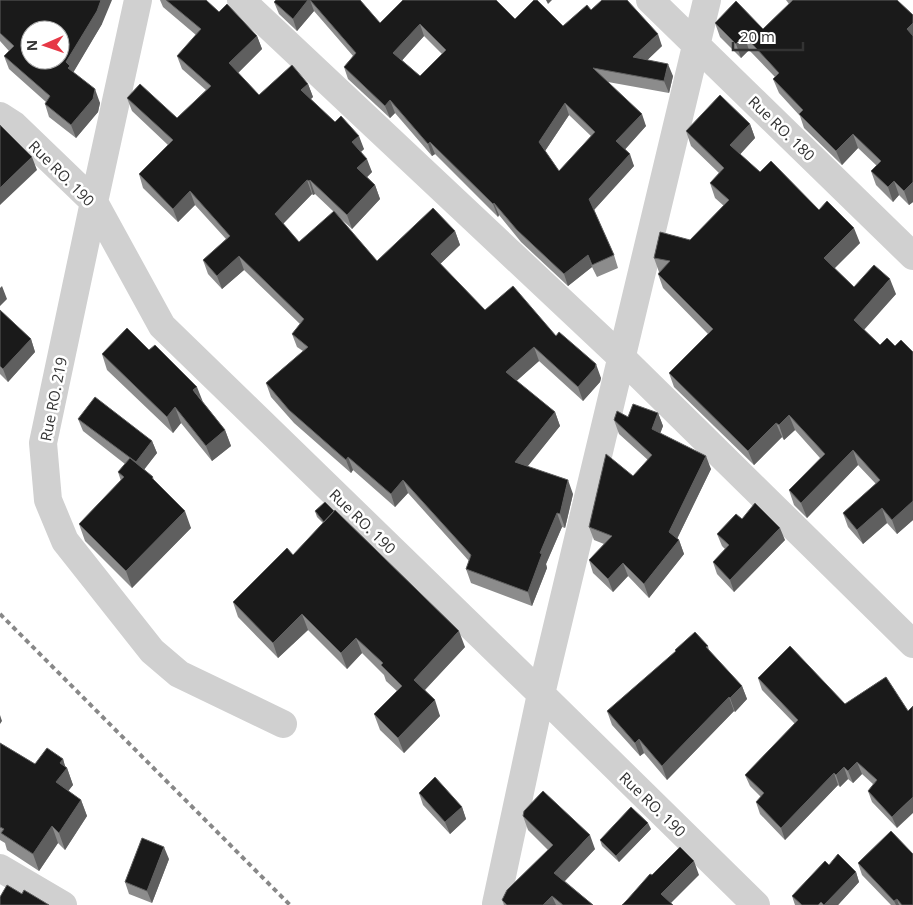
<svg xmlns="http://www.w3.org/2000/svg" width="913" height="905" viewBox="0 0 913 905" font-family="'Open Sans',sans-serif">
<rect width="100%" height="100%" fill="#fff"/>
<g fill="none" stroke-linecap="round" stroke-linejoin="round">
<path stroke="#d0d0d0" stroke-width="28" d="M 138,0 L 94,202 L 43,443 L 48,500 L 65,541 L 152,651 L 179,674 L 283,724
M 241,0 L 622,358 L 913,644
M 650,0 L 913,256
M 0,116 L 14,125 L 94,202 L 162,326 L 541,694 L 756,905
M 0,868 L 63,905
M 496,904 L 541,694 L 707,0"/>
<path stroke="#888" stroke-width="4" stroke-dasharray="5 4" stroke-linecap="butt" d="M 0,614 L 290,905"/>
</g>
<path fill="#8c8c8c" fill-rule="evenodd" d="M 0,0 L 102,24 L 73,72 L 100,103 L 98,112 L 76,138 L 49,117 L 45,104 L 46,102 L 9,69 L 4,56 L 9,51 L 0,41 Z
M 160,0 L 206,0 L 219,12 L 257,36 L 262,49 L 238,73 L 259,95 L 308,84 L 313,97 L 310,99 L 364,149 L 361,152 L 372,172 L 367,177 L 375,185 L 380,199 L 352,229 L 335,213 L 377,261 L 455,231 L 460,245 L 440,264 L 485,310 L 556,336 L 601,378 L 600,382 L 583,401 L 539,361 L 516,381 L 555,412 L 560,426 L 527,466 L 573,494 L 565,528 L 562,527 L 546,564 L 547,568 L 532,606 L 471,583 L 466,569 L 469,561 L 408,493 L 395,507 L 353,470 L 351,473 L 294,423 L 271,397 L 266,383 L 303,351 L 297,347 L 292,334 L 300,324 L 244,270 L 222,289 L 208,274 L 203,260 L 226,239 L 195,205 L 178,222 L 143,188 L 139,174 L 168,145 L 132,111 L 127,98 L 177,118 L 206,90 L 182,69 L 177,56 L 196,35 L 163,7 ZM 312,194 L 313,195 L 315,194 L 334,212 L 299,242 L 283,224 Z
M 276,0 L 360,0 L 380,23 L 515,19 L 563,26 L 591,10 L 662,46 L 647,60 L 673,76 L 669,93 L 608,82 L 646,126 L 625,149 L 634,166 L 594,210 L 614,255 L 618,268 L 597,277 L 592,267 L 568,286 L 521,242 L 499,215 L 498,217 L 435,154 L 432,156 L 395,113 L 390,118 L 348,79 L 344,67 L 353,56 L 314,11 L 297,31 L 279,14 L 274,2 ZM 424,36 L 442,54 L 420,76 L 402,60 ZM 569,115 L 591,136 L 559,171 L 545,151 Z
M 786,0 L 897,0 L 913,15 L 913,202 L 909,205 L 899,195 L 893,202 L 876,185 L 871,171 L 877,166 L 858,148 L 842,165 L 804,128 L 800,116 L 779,93 L 773,79 L 775,77 L 749,50 L 741,58 L 720,37 L 715,23 L 763,29 L 789,4 Z
M 750,124 L 755,138 L 740,154 L 760,172 L 819,210 L 860,243 L 834,268 L 854,287 L 896,294 L 864,330 L 880,345 L 895,346 L 913,352 L 913,520 L 897,534 L 887,523 L 863,544 L 848,527 L 843,513 L 876,484 L 858,465 L 807,518 L 794,505 L 789,490 L 820,458 L 795,430 L 784,440 L 782,437 L 754,465 L 674,387 L 669,373 L 708,334 L 663,288 L 658,274 L 659,272 L 654,258 L 690,240 L 724,206 L 715,198 L 710,183 L 719,173 L 691,146 L 686,131 Z
M 0,310 L 31,339 L 35,352 L 8,382 L 0,374 Z
M 102,354 L 203,402 L 225,430 L 231,446 L 212,461 L 181,423 L 173,433 L 107,370 Z
M 658,413 L 663,426 L 660,433 L 711,469 L 677,539 L 679,540 L 684,554 L 649,598 L 628,576 L 613,592 L 593,573 L 589,560 L 604,544 L 594,540 L 589,527 L 648,460 L 619,434 L 614,420 L 628,417 Z
M 78,419 L 152,441 L 157,453 L 144,469 L 153,477 L 154,480 L 191,528 L 132,588 L 85,541 L 79,524 L 121,481 L 118,472 L 125,464 L 83,431 Z
M 315,511 L 465,647 L 425,690 L 440,716 L 404,753 L 380,730 L 374,714 L 397,691 L 386,681 L 384,675 L 362,653 L 347,669 L 308,630 L 278,658 L 238,617 L 233,602 L 293,555 L 323,523 L 317,517 Z
M 742,519 L 785,540 L 734,592 L 717,574 L 713,562 L 725,549 L 722,546 L 717,534 Z
M 708,646 L 709,650 L 742,686 L 747,699 L 735,712 L 734,711 L 667,780 L 644,753 L 640,756 L 612,725 L 607,711 Z
M 886,677 L 897,828 L 872,802 L 868,791 L 873,784 L 862,774 L 853,783 L 848,779 L 840,787 L 838,785 L 785,840 L 760,814 L 756,802 L 761,797 L 750,786 L 745,775 L 795,724 L 762,690 L 758,678 L 845,704 Z
M 0,743 L 35,764 L 63,759 L 65,767 L 67,768 L 73,785 L 68,791 L 81,800 L 87,816 L 65,850 L 58,843 L 39,871 L 7,850 L 5,843 L 0,840 Z
M 419,793 L 462,807 L 466,819 L 450,834 L 423,805 Z
M 523,816 L 595,849 L 565,881 L 593,905 L 504,905 L 502,900 L 548,850 L 528,830 Z
M 651,829 L 619,862 L 602,846 L 600,840 Z
M 169,859 L 152,903 L 129,894 L 125,882 Z
M 858,863 L 913,905 L 891,905 L 862,875 Z
M 829,865 L 856,872 L 859,882 L 838,905 L 795,905 L 792,896 Z"/>
<path fill="#5f5f5f" d="M 101,0 L 112,0 L 102,24 L 73,73 L 73,81 L 66,62 Z
M 308,0 L 310,0 L 314,11 L 297,31 L 293,19 Z
M 546,0 L 552,0 L 548,4 Z
M 913,23 L 913,42 L 907,29 Z
M 420,24 L 424,36 L 398,65 L 393,53 Z
M 658,34 L 662,46 L 637,70 L 633,57 Z
M 744,35 L 749,50 L 741,58 L 736,44 Z
M 257,36 L 262,49 L 234,77 L 229,63 Z
M 668,64 L 673,76 L 669,93 L 664,81 Z
M 308,84 L 313,97 L 306,104 L 301,90 Z
M 95,89 L 100,103 L 98,112 L 76,138 L 71,125 Z
M 390,100 L 395,113 L 390,118 L 385,106 Z
M 565,103 L 569,115 L 543,154 L 539,142 Z
M 642,114 L 646,126 L 621,154 L 616,141 Z
M 750,124 L 755,138 L 735,160 L 730,145 Z
M 853,134 L 858,148 L 842,165 L 836,151 Z
M 359,136 L 364,149 L 356,156 L 352,142 Z
M 430,142 L 435,154 L 432,156 L 428,144 Z
M 630,154 L 634,166 L 593,211 L 589,199 Z
M 32,157 L 37,170 L 0,205 L 0,188 Z
M 367,159 L 372,172 L 362,182 L 357,168 Z
M 307,180 L 312,194 L 279,228 L 275,214 Z
M 310,180 L 315,194 L 313,195 L 309,181 Z
M 894,181 L 899,195 L 893,202 L 888,187 Z
M 913,182 L 913,202 L 909,205 L 904,191 Z
M 375,185 L 380,199 L 352,229 L 347,215 Z
M 190,191 L 195,205 L 178,222 L 173,209 Z
M 494,203 L 499,215 L 498,217 L 493,204 Z
M 854,228 L 860,243 L 830,273 L 824,258 Z
M 455,231 L 460,245 L 436,268 L 431,254 Z
M 588,255 L 592,267 L 568,286 L 564,274 Z
M 239,256 L 244,270 L 222,289 L 217,276 Z
M 890,279 L 896,294 L 860,334 L 854,320 Z
M 2,286 L 7,299 L 0,306 L 0,288 Z
M 31,339 L 35,352 L 8,382 L 3,369 Z
M 534,347 L 539,361 L 511,386 L 506,372 Z
M 596,364 L 601,378 L 600,382 L 583,401 L 578,387 Z
M 197,387 L 203,402 L 193,390 Z
M 175,407 L 181,423 L 173,433 L 167,417 Z
M 555,412 L 560,426 L 520,476 L 515,462 Z
M 658,413 L 663,426 L 657,442 L 652,429 Z
M 789,415 L 795,430 L 784,440 L 779,425 Z
M 776,423 L 782,437 L 754,465 L 748,451 Z
M 225,430 L 231,446 L 212,461 L 206,446 Z
M 152,441 L 157,453 L 140,475 L 135,463 Z
M 853,450 L 858,465 L 807,518 L 801,503 Z
M 706,456 L 711,469 L 674,545 L 669,532 Z
M 348,457 L 353,470 L 351,473 L 346,460 Z
M 403,480 L 408,493 L 395,507 L 391,494 Z
M 568,480 L 573,494 L 565,528 L 560,514 Z
M 913,501 L 913,520 L 897,534 L 892,520 Z
M 882,508 L 887,523 L 863,544 L 857,530 Z
M 185,511 L 191,528 L 132,588 L 126,571 Z
M 557,513 L 562,527 L 546,564 L 547,568 L 532,606 L 528,592 L 540,553 Z
M 780,528 L 785,540 L 734,592 L 730,580 Z
M 679,540 L 684,554 L 649,598 L 644,584 Z
M 623,563 L 628,576 L 613,592 L 608,579 Z
M 302,614 L 308,630 L 278,658 L 273,643 Z
M 459,631 L 465,647 L 420,695 L 414,680 Z
M 356,638 L 362,653 L 347,669 L 341,653 Z
M 742,686 L 747,699 L 735,712 L 730,698 Z
M 729,697 L 734,711 L 667,780 L 662,766 Z
M 435,700 L 440,716 L 404,753 L 398,738 Z
M 0,715 L 2,721 L 0,724 Z
M 639,739 L 644,753 L 640,756 L 635,743 Z
M 63,759 L 66,769 L 67,768 L 73,785 L 62,799 L 56,782 L 60,763 Z
M 857,762 L 862,774 L 853,783 L 848,771 Z
M 844,767 L 848,779 L 840,787 L 836,775 Z
M 834,773 L 838,785 L 785,840 L 781,828 Z
M 913,797 L 913,813 L 897,828 L 892,817 Z
M 81,800 L 87,816 L 65,850 L 59,833 Z
M 462,807 L 466,819 L 450,834 L 445,822 Z
M 648,823 L 651,829 L 619,862 L 616,856 Z
M 52,826 L 58,843 L 39,871 L 33,854 Z
M 590,835 L 595,849 L 559,887 L 554,873 Z
M 164,847 L 169,859 L 152,903 L 147,891 Z
M 694,861 L 699,875 L 669,905 L 661,894 Z
M 856,872 L 859,882 L 838,905 L 824,905 Z
M 552,896 L 556,905 L 543,905 Z
M 897,899 L 899,905 L 896,905 L 894,901 Z"/>
<path fill="#1a1a1a" stroke="#5f5f5f" fill-rule="evenodd" d="M 0,0 L 101,0 L 97,11 L 66,62 L 70,66 L 68,68 L 95,89 L 93,99 L 71,125 L 45,104 L 50,96 L 4,56 L 14,46 L 0,33 ZM 30,30 L 60,30 L 60,60 L 30,60 Z
M 166,0 L 206,0 L 219,12 L 227,4 L 257,36 L 229,63 L 259,95 L 292,65 L 308,84 L 301,90 L 335,122 L 341,116 L 359,136 L 352,142 L 367,159 L 357,168 L 375,185 L 347,215 L 310,180 L 309,181 L 307,180 L 275,214 L 299,242 L 334,211 L 377,261 L 433,208 L 455,231 L 431,254 L 485,310 L 513,286 L 556,336 L 559,332 L 596,364 L 595,368 L 578,387 L 534,347 L 506,372 L 555,412 L 515,462 L 568,480 L 560,514 L 557,513 L 540,553 L 542,554 L 528,592 L 466,569 L 471,555 L 403,480 L 391,494 L 348,457 L 346,460 L 289,410 L 266,383 L 308,347 L 292,334 L 304,319 L 239,256 L 217,276 L 203,260 L 230,236 L 190,191 L 173,209 L 139,174 L 173,140 L 127,98 L 140,84 L 177,118 L 211,86 L 177,56 L 201,29 Z
M 276,0 L 308,0 L 293,19 L 274,2 Z
M 310,0 L 360,0 L 380,23 L 403,0 L 496,0 L 515,19 L 534,0 L 537,0 L 563,26 L 587,5 L 591,10 L 602,0 L 627,0 L 658,34 L 633,57 L 668,64 L 664,81 L 593,68 L 642,114 L 616,141 L 630,154 L 589,199 L 614,255 L 592,265 L 588,255 L 564,274 L 517,230 L 494,203 L 493,204 L 430,142 L 428,144 L 390,100 L 385,106 L 344,67 L 356,53 ZM 420,24 L 446,50 L 420,76 L 393,53 ZM 565,103 L 595,132 L 559,171 L 539,142 Z
M 793,0 L 897,0 L 913,15 L 913,23 L 907,29 L 913,36 L 913,182 L 904,191 L 894,181 L 888,187 L 871,171 L 881,161 L 853,134 L 836,151 L 799,114 L 803,110 L 773,79 L 779,73 L 744,35 L 736,44 L 715,23 L 736,1 L 763,29 Z
M 720,95 L 750,124 L 730,145 L 760,172 L 771,161 L 819,210 L 827,201 L 854,228 L 824,258 L 854,287 L 874,265 L 890,279 L 854,320 L 880,345 L 887,338 L 895,346 L 901,340 L 913,352 L 913,501 L 892,520 L 882,508 L 857,530 L 843,513 L 880,480 L 853,450 L 801,503 L 789,490 L 825,454 L 789,415 L 779,425 L 776,423 L 748,451 L 669,373 L 713,329 L 658,274 L 670,261 L 654,258 L 660,232 L 690,240 L 729,200 L 710,183 L 724,168 L 686,131 Z
M 0,125 L 32,157 L 0,188 Z
M 0,310 L 31,339 L 3,369 L 0,366 Z
M 127,328 L 149,350 L 155,345 L 197,387 L 193,390 L 225,430 L 206,446 L 175,407 L 167,417 L 102,354 Z
M 95,397 L 152,441 L 136,462 L 78,419 Z
M 633,404 L 658,413 L 652,429 L 706,456 L 669,532 L 679,540 L 644,584 L 623,563 L 608,579 L 589,560 L 612,536 L 589,527 L 606,454 L 633,476 L 652,455 L 614,420 L 617,411 L 628,417 Z
M 130,458 L 153,477 L 152,478 L 185,511 L 126,571 L 79,524 L 124,477 L 118,472 Z
M 325,502 L 334,511 L 324,522 L 315,511 Z
M 755,503 L 780,528 L 730,580 L 713,562 L 729,545 L 717,534 L 736,514 L 742,519 Z
M 335,510 L 459,631 L 414,680 L 435,700 L 398,738 L 374,714 L 402,686 L 381,665 L 383,663 L 356,638 L 341,653 L 302,614 L 273,643 L 233,602 L 287,548 L 293,555 Z
M 695,632 L 708,646 L 706,647 L 742,686 L 730,698 L 729,697 L 662,766 L 639,739 L 635,743 L 607,711 L 676,651 L 675,650 Z
M 790,646 L 845,704 L 886,677 L 908,711 L 913,706 L 913,797 L 892,817 L 868,791 L 877,780 L 857,762 L 848,771 L 844,767 L 836,775 L 834,773 L 781,828 L 756,802 L 764,793 L 745,775 L 798,720 L 758,678 Z
M 0,743 L 35,764 L 47,748 L 63,759 L 60,763 L 67,768 L 56,782 L 81,800 L 59,833 L 52,826 L 33,854 L 1,833 L 4,829 L 0,827 Z
M 435,777 L 462,807 L 445,822 L 419,793 Z
M 543,791 L 590,835 L 554,873 L 593,905 L 563,905 L 552,896 L 543,905 L 507,905 L 502,900 L 507,890 L 553,845 L 523,816 L 524,811 Z
M 631,807 L 648,823 L 616,856 L 600,840 Z
M 891,831 L 913,854 L 913,905 L 902,905 L 897,899 L 894,901 L 858,863 Z
M 142,838 L 164,847 L 147,891 L 125,882 Z
M 680,847 L 694,861 L 661,894 L 673,905 L 622,905 L 627,900 L 650,874 L 652,875 Z
M 838,854 L 856,872 L 824,905 L 821,902 L 818,905 L 802,905 L 792,896 L 825,861 L 829,865 Z
M 7,885 L 22,894 L 24,890 L 49,905 L 0,905 L 0,897 Z"/>
<g text-anchor="middle" dominant-baseline="central" stroke-width="5" stroke-linejoin="round" paint-order="stroke">
<g font-size="15" fill="#333" stroke="#fff">
<text transform="translate(782 128) rotate(44)">Rue RO. 180</text>
<text transform="translate(62 173) rotate(45)">Rue RO. 190</text>
<text transform="translate(53 399) rotate(-79)">Rue RO. 219</text>
<text transform="translate(363 521) rotate(44)">Rue RO. 190</text>
<text transform="translate(653 804) rotate(44)">Rue RO. 190</text>
</g>
</g>
<g transform="translate(45 45) rotate(268)"><circle r="24" fill="#ffffff" stroke="#adadad"/>
<path d="M0-4L9 19L0 12L-9 19Z" fill="#e63946"/>
<text y="-8" font-size="14" font-weight="bold" text-anchor="middle" fill="#333333">N</text>
</g>
<path d="M733 42v8h70v-8" fill="none" stroke="#333333" stroke-width="2.5"/>
<text x="740" y="42" font-size="15" fill="#333333" stroke="#ffffff" stroke-width="4" paint-order="stroke">20 m</text>
</svg>
